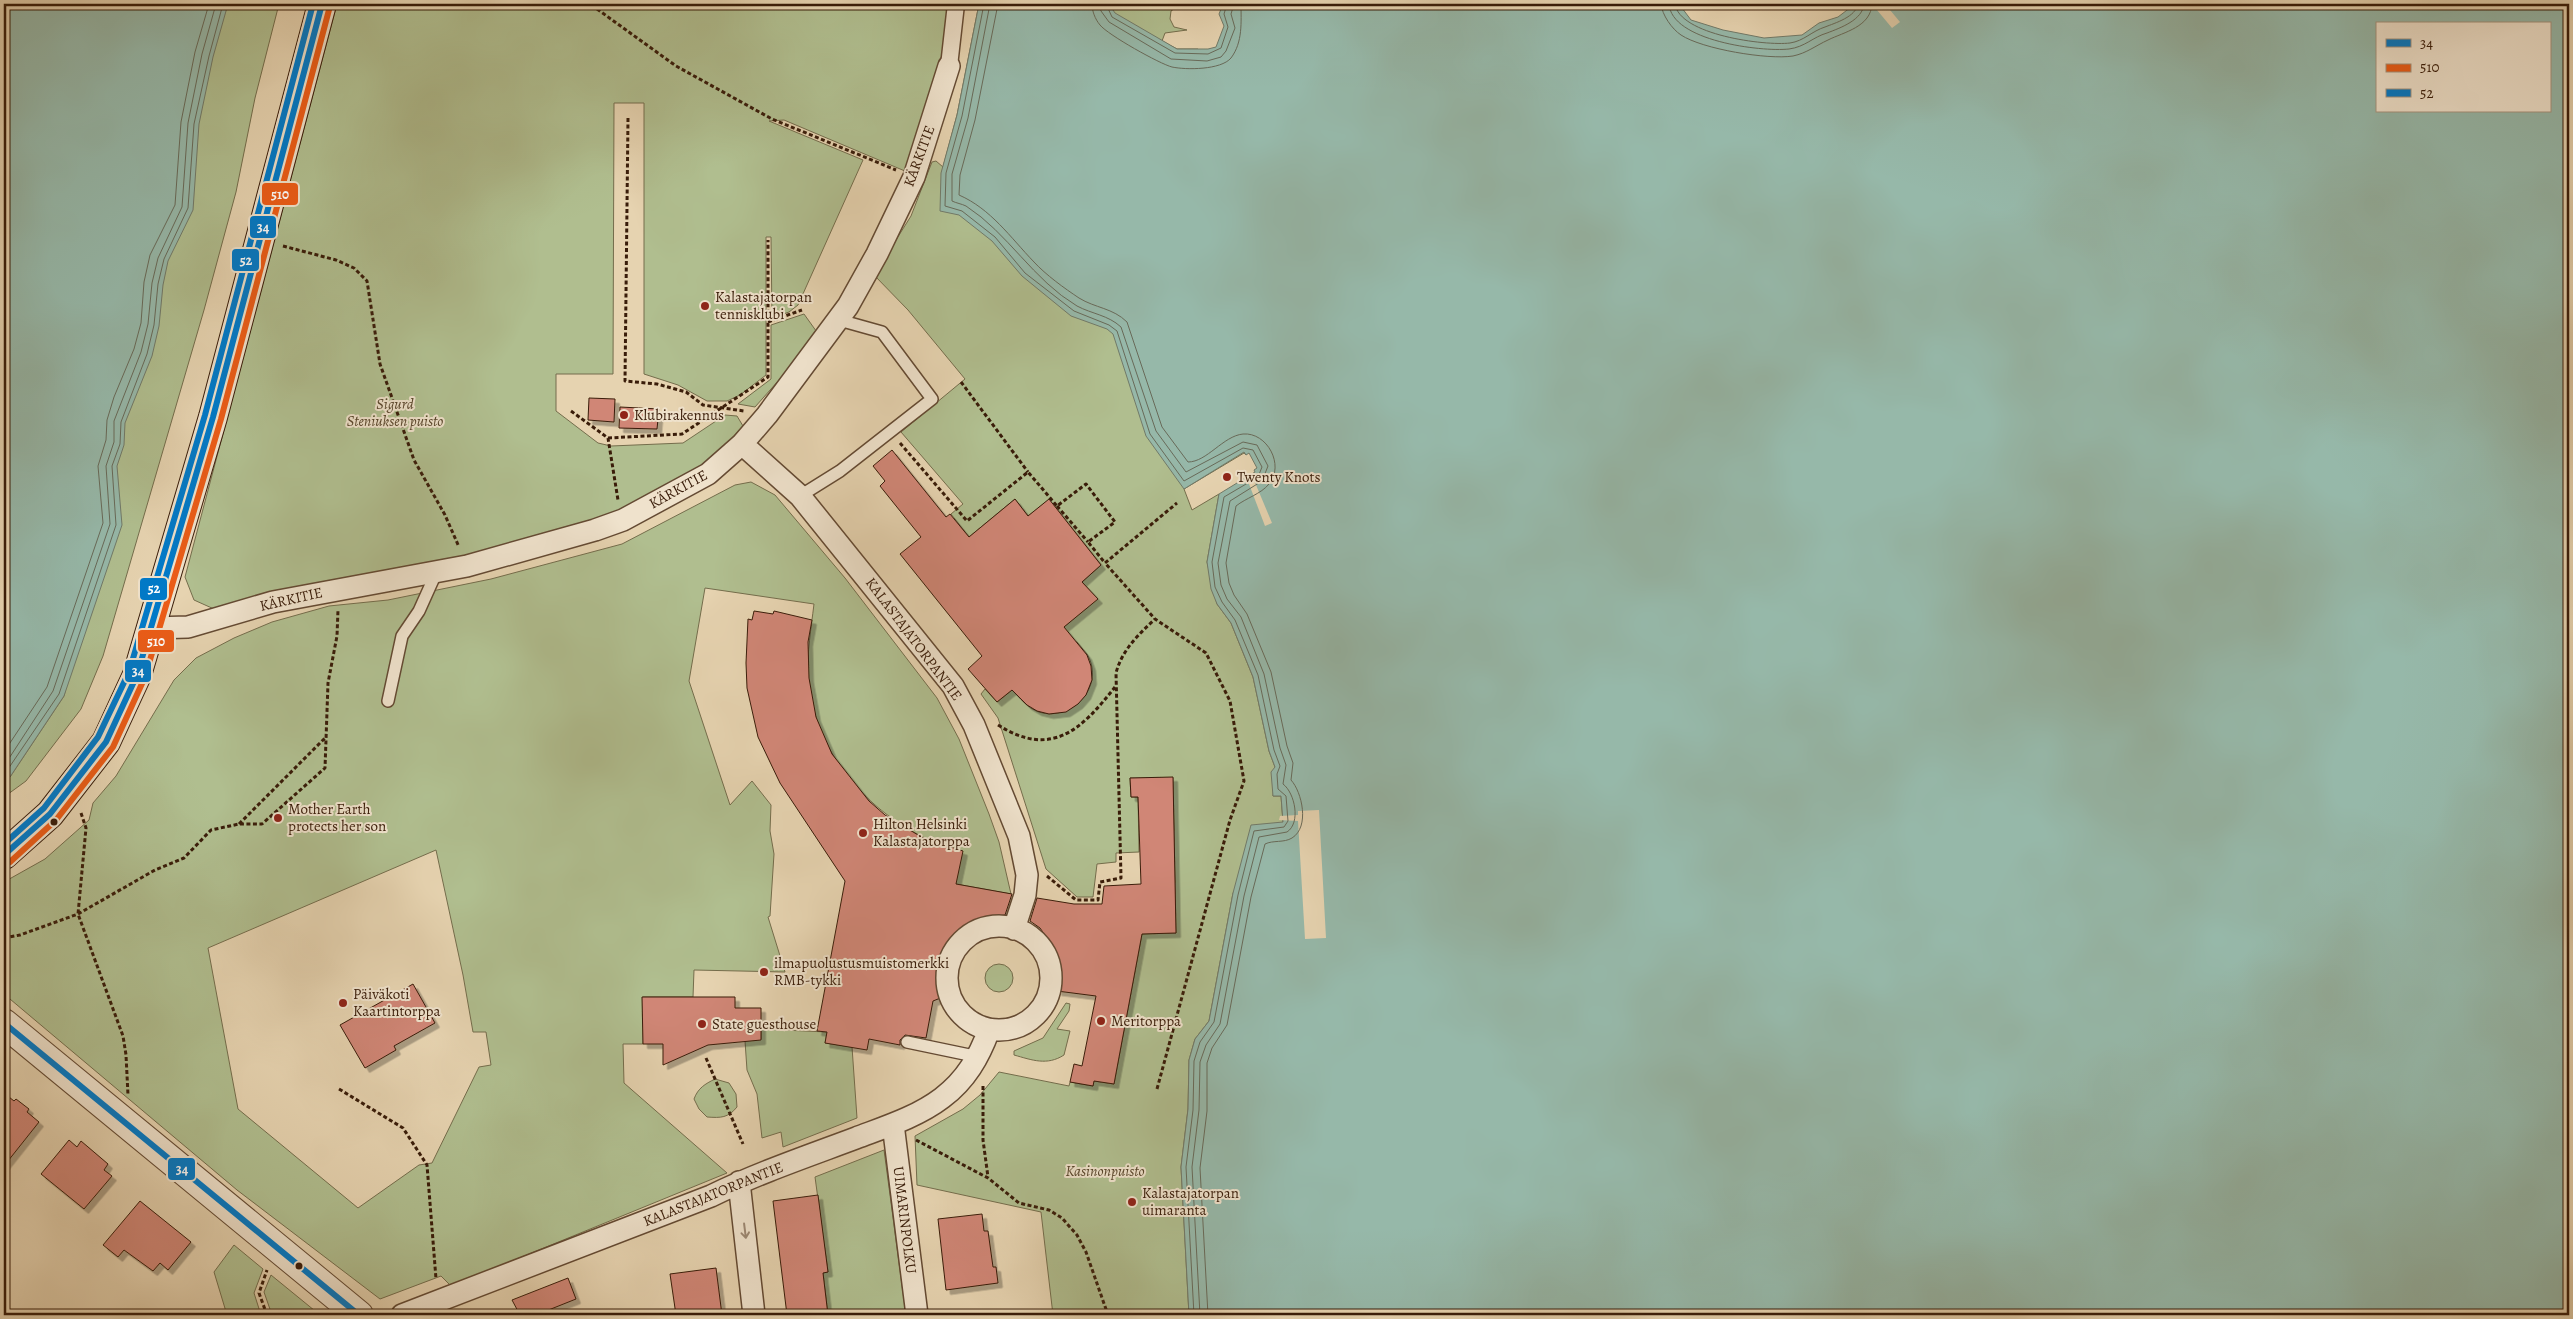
<svg xmlns="http://www.w3.org/2000/svg" width="2573" height="1319" viewBox="0 0 2573 1319" font-family="Alegreya,serif">
<defs>
<filter id="shadow"><feDropShadow dx="4.5" dy="4.5" stdDeviation="0" flood-color="#0004"/></filter>
</defs>
<rect width="100%" height="100%" fill="#e6d3b0"/>
<filter id="stains"><feTurbulence type="fractalNoise" baseFrequency=".004" numOctaves="4"/><feColorMatrix values="0 0 0 0 .2 0 0 0 0 .09 0 0 0 0 .02 0 0 0 .5 -.17"/></filter>
<radialGradient id="worn" r=".72"><stop offset=".6" stop-color="#630" stop-opacity="0"/><stop offset="1" stop-color="#630" stop-opacity=".3"/></radialGradient>
<path fill="#b0be8f" stroke="#746d4c" fill-rule="evenodd" d="M 156,4 L 279,4 L 255,98 L 236,192 L 204,310 L 103,656 L 81,709 L 26,781 L 4,797 L 4,781 L 10,777 L 64,696 L 104,524 Z
M 337,4 L 948,4 L 943,59 L 912,174 L 784,120 L 769,121 L 863,160 L 798,305 L 789,312 L 772,318 L 771,237 L 766,237 L 766,375 L 740,395 L 727,401 L 707,401 L 678,385 L 644,374 L 644,103 L 614,103 L 613,374 L 556,374 L 556,411 L 598,443 L 611,446 L 683,443 L 725,415 L 737,416 L 743,426 L 711,461 L 632,510 L 470,561 L 214,609 L 194,600 L 185,577 Z
M 979,4 L 1199,345 L 1246,455 L 1244,453 L 1184,489 L 1192,510 L 1219,494 L 1207,562 L 1217,604 L 1231,623 L 1253,677 L 1269,751 L 1275,767 L 1273,796 L 1281,796 L 1283,822 L 1233,893 L 1209,1021 L 1195,1039 L 1189,1060 L 1188,1109 L 1181,1167 L 1189,1315 L 1053,1315 L 1041,1212 L 917,1185 L 915,1136 L 963,1109 L 980,1095 L 999,1072 L 1069,1086 L 1070,1082 L 1093,1086 L 1094,1081 L 1114,1084 L 1142,934 L 1176,933 L 1173,778 L 1130,778 L 1131,797 L 1138,797 L 1139,852 L 1116,853 L 1116,862 L 1097,864 L 1093,897 L 1077,897 L 1046,869 L 998,718 L 981,694 L 985,689 L 997,702 L 1012,690 C 1020,698 1027,708 1039,712 C 1072,722 1106,686 1087,654 C 1084,650 1080,646 1077,642 L 1066,640 L 1059,631 L 1097,599 L 1082,582 L 1101,565 L 1049,500 L 1028,516 L 1015,499 L 969,537 L 951,514 L 963,504 L 901,432 L 965,379 L 908,310 L 874,275 L 911,216 L 932,162 L 936,161 L 943,167 L 957,115 Z
M 1071,4 L 1181,4 L 1171,11 L 1170,19 L 1174,27 L 1187,30 L 1165,33 L 1162,41 L 1177,49 L 1198,49 L 1205,70 Z
M 804,314 L 819,335 L 755,407 L 738,404 L 771,379 L 771,325 Z
M 751,482 L 775,495 L 845,578 L 937,698 L 959,739 L 989,814 L 999,842 L 1011,894 L 956,884 L 943,846 C 872,818 814,756 808,676 C 807,652 811,629 814,604 L 705,588 L 689,681 L 730,805 L 752,781 L 771,805 L 770,831 L 774,854 L 770,916 L 768,917 L 785,972 L 694,970 L 693,997 L 643,997 L 643,1044 L 623,1044 L 624,1083 L 727,1173 L 451,1286 L 441,1276 L 380,1299 L 237,1190 L 4,994 L 4,882 L 45,859 L 89,820 L 93,803 L 116,776 L 174,680 L 196,658 L 234,638 L 272,622 L 329,606 L 388,600 L 491,579 L 622,544 L 735,485 ZM 436,850 L 463,975 L 473,1032 L 486,1032 L 491,1065 L 479,1067 L 432,1163 L 419,1165 L 358,1208 L 238,1109 L 208,948 Z
M985 978a14 14 0 1 1 28 0a14 14 0 1 1-28 0Z
M 1066,1003 L 1070,1004 L 1069,1011 L 1057,1029 L 1070,1031 L 1064,1055 C 1047,1066 1032,1060 1014,1055 L 1014,1051 L 1043,1038 Z
M 761,1029 L 827,1032 L 825,1043 L 852,1047 L 857,1118 L 783,1147 L 781,1132 L 762,1138 L 757,1094 L 747,1070 L 745,1041 L 761,1039 Z
M 715,1079 L 729,1083 L 736,1094 L 737,1107 C 728,1118 721,1118 707,1117 L 699,1109 L 694,1099 C 698,1088 705,1084 715,1079 Z
M 884,1150 L 906,1315 L 828,1315 L 823,1273 L 828,1272 L 815,1177 Z
M 234,1245 L 263,1269 L 254,1293 L 261,1315 L 227,1315 L 214,1272 Z
M 271,1275 L 320,1315 L 272,1315 L 264,1292 Z"/>
<path fill="#96b8a9" stroke="#717a69" fill-rule="evenodd" d="M 4,4 L 228,4 L 213,57 L 199,124 L 193,210 L 168,261 L 163,285 L 159,326 L 152,356 L 125,423 L 124,445 L 117,466 L 122,525 L 64,696 L 10,777 L 4,781 Z
M 979,4 L 1109,4 L 1115,13 L 1177,49 L 1208,49 L 1216,47 L 1224,26 L 1219,14 L 1223,4 L 1679,4 L 1691,20 L 1723,30 L 1764,38 L 1802,35 L 1819,23 L 1838,17 L 1855,4 L 2569,4 L 2569,1315 L 1189,1315 L 1181,1167 L 1188,1109 L 1189,1060 L 1195,1039 L 1209,1021 L 1233,893 L 1251,825 L 1283,822 L 1281,796 L 1273,796 L 1271,772 L 1275,767 L 1269,751 L 1253,677 L 1231,623 L 1217,604 L 1211,589 L 1207,562 L 1219,494 L 1255,472 L 1254,470 L 1257,468 L 1249,453 L 1246,455 L 1244,452 L 1184,489 L 1146,436 L 1113,334 L 1107,329 L 1071,316 L 1022,276 L 992,241 L 959,215 L 940,211 L 941,173 L 957,115 ZM 2377,24 L 2549,24 L 2549,111 L 2377,111 Z"/>
<path fill="#e6d3b0" d="M 1872,4 L 1885,4 L 1900,22 L 1892,28 Z
M 1251,473 L 1272,523 L 1265,526 L 1246,476 Z
M 1319,810 L 1326,938 L 1305,939 L 1298,821 L 1279,820 L 1280,816 L 1298,815 L 1298,811 Z"/>
<g fill="none" stroke-linecap="round" stroke-linejoin="round">
<path stroke="#686a59" stroke-width="1" d="M 984,4 L 962,116 L 946,173 L 945,206 L 962,211 L 995,237 L 1025,273 L 1074,311 L 1109,325 L 1117,331 L 1150,434 L 1184,481 L 1243,448 L 1253,450 L 1262,467 L 1258,477 L 1224,497 L 1212,562 L 1215,587 L 1222,602 L 1235,620 L 1258,675 L 1274,750 L 1280,766 L 1277,774 L 1278,789 L 1286,796 L 1288,821 L 1284,827 L 1254,831 L 1238,895 L 1214,1022 L 1200,1042 L 1194,1061 L 1193,1110 L 1186,1167 L 1194,1315
M 990,4 L 968,118 L 952,174 L 952,201 C 956,203 962,204 966,206 C 1008,233 1033,280 1077,306 C 1092,314 1108,315 1121,327 L 1156,431 L 1186,472 L 1243,442 L 1257,445 L 1268,466 L 1262,481 L 1230,501 L 1218,563 L 1221,585 L 1227,599 L 1241,617 L 1264,674 L 1280,748 L 1286,765 L 1283,784 C 1295,793 1301,823 1287,832 L 1259,837 L 1244,896 L 1220,1024 L 1206,1045 L 1200,1062 L 1199,1110 L 1192,1167 L 1200,1315
M 998,4 L 975,120 L 960,175 L 959,195 C 991,209 1010,237 1034,262 C 1046,275 1064,288 1079,298 C 1095,308 1113,308 1127,322 L 1162,427 L 1188,462 C 1207,462 1223,436 1243,434 C 1267,432 1285,465 1269,484 C 1261,494 1246,498 1236,506 L 1226,563 L 1229,583 L 1234,595 L 1247,614 L 1271,672 L 1287,746 L 1293,763 L 1291,780 C 1302,792 1310,827 1292,838 C 1284,843 1273,840 1265,844 L 1251,897 L 1227,1025 L 1212,1048 L 1207,1063 L 1207,1111 L 1200,1168 L 1208,1315
M 1092,4 C 1092,11 1095,19 1100,25 C 1108,35 1160,64 1172,67 C 1186,70 1221,70 1231,58 C 1243,42 1241,22 1241,4
M 1099,4 L 1101,11 L 1109,22 L 1171,59 L 1207,61 L 1221,57 L 1226,51 L 1235,28 L 1231,14 L 1234,4
M 1106,4 L 1112,17 L 1175,53 L 1208,54 L 1221,48 L 1228,27 L 1224,14 L 1227,4
M 1661,4 C 1662,15 1672,29 1681,35 C 1702,49 1768,60 1793,56 C 1807,53 1815,46 1828,40 C 1844,32 1871,27 1872,4
M 1669,4 C 1671,41 1761,52 1789,49 C 1805,47 1813,37 1827,33 C 1840,28 1863,20 1864,4
M 1675,4 C 1679,35 1765,46 1790,43 C 1804,41 1812,31 1825,27 C 1835,23 1856,17 1858,4
M 4,752 L 47,687 L 103,523 L 98,466 L 106,440 L 107,420 L 114,397 L 134,349 L 141,323 L 144,282 L 150,255 L 175,205 L 181,122 L 195,52 L 209,4
M 4,766 L 53,691 L 110,524 L 106,466 L 114,442 L 114,421 L 141,352 L 148,324 L 152,283 L 158,258 L 182,207 L 188,123 L 202,54 L 216,4
M 4,775 L 59,694 L 116,525 L 112,466 L 120,444 L 121,422 L 147,354 L 154,325 L 158,284 L 164,259 L 188,208 L 194,124 L 209,56 L 223,4"/>
</g>
<path fill="#d08676" stroke="#391c09" filter="url(#shadow)" d="M 589,398 L 615,399 L 614,422 L 588,420 Z
M 620,407 L 659,409 L 657,429 L 619,428 Z
M 892,450 L 946,517 L 950,514 L 969,537 L 1015,499 L 1028,516 L 1049,499 L 1101,565 L 1082,582 L 1098,599 L 1064,627 L 1087,655 L 1091,666 L 1092,680 L 1086,695 L 1078,704 L 1066,712 L 1049,714 L 1037,711 L 1027,705 L 1012,690 L 997,702 L 968,669 L 982,656 L 900,554 L 921,537 L 880,486 L 885,481 L 873,466 Z
M 754,611 L 773,614 L 774,611 L 812,620 L 808,642 L 809,678 L 816,717 L 832,754 L 869,801 L 885,815 L 923,838 L 963,851 L 956,884 L 1012,894 L 1005,915 L 978,919 L 957,933 L 949,944 L 940,969 L 939,982 L 943,997 L 933,1001 L 926,1038 L 905,1035 L 900,1040 L 900,1045 L 869,1039 L 867,1050 L 825,1043 L 827,1032 L 817,1031 L 845,881 L 780,783 L 758,737 L 747,688 L 746,663 L 748,619 L 752,620 Z
M 1173,777 L 1176,933 L 1142,934 L 1114,1084 L 1094,1081 L 1093,1086 L 1070,1082 L 1074,1064 L 1082,1066 L 1096,996 L 1057,991 L 1060,976 L 1054,948 L 1040,928 L 1030,921 L 1037,898 L 1074,904 L 1102,904 L 1104,886 L 1141,884 L 1138,797 L 1131,797 L 1130,778 Z
M 413,984 L 435,1023 L 394,1046 L 396,1050 L 365,1068 L 340,1025 Z
M 642,997 L 735,997 L 735,1008 L 761,1008 L 761,1040 L 708,1045 L 663,1065 L 663,1044 L 643,1044 Z
M 4,1093 L 14,1101 L 16,1099 L 29,1109 L 27,1112 L 39,1122 L 4,1166 Z
M 69,1140 L 77,1147 L 81,1141 L 108,1164 L 104,1170 L 112,1176 L 84,1209 L 41,1174 Z
M 818,1195 L 828,1272 L 823,1273 L 828,1315 L 787,1315 L 773,1201 Z
M 140,1201 L 191,1242 L 168,1270 L 160,1263 L 153,1271 L 124,1250 L 118,1257 L 103,1245 Z
M 982,1214 L 984,1231 L 988,1231 L 993,1267 L 996,1267 L 998,1283 L 946,1290 L 938,1219 Z
M 716,1268 L 722,1315 L 676,1315 L 670,1274 Z
M 568,1278 L 576,1299 L 536,1315 L 520,1315 L 512,1300 Z"/>
<g fill="none" stroke-linecap="round" stroke-linejoin="round">
<defs>
<path id="service" d="M 800,496 L 840,471 L 932,399 L 882,332 L 839,320
M 388,701 L 402,636 L 419,611 L 437,571
M 907,1042 L 979,1057"/>
<path id="pedestrian" d="M 949,66 L 956,4"/>
<path id="minor" d="M 742,444 L 800,496 L 953,686 L 974,725 L 1019,836 L 1027,875 L 1025,895 L 1014,929
M 152,628 L 188,627 L 273,602 L 467,566 L 595,530 L 623,520 L 708,474 L 742,444 L 767,415 L 848,306 L 877,254 L 914,177 L 949,66
M947 978a52 52 0 1 1 104 0a52 52 0 1 1-104 0Z
M 893,1124 L 917,1315
M 739,1182 L 754,1315
M 402,1315 L 711,1196 C 758,1173 808,1156 856,1138 C 885,1127 917,1117 942,1098 C 966,1080 979,1057 989,1030"/>
<path id="tertiary" d="M 4,1023 L 359,1315"/>
<path id="secondary" d="M 4,855 L 50,814 L 106,742 L 137,675 L 213,417 L 322,4"/>
</defs>
<use href="#service" stroke="#644a33" stroke-width="14"/>
<use href="#pedestrian" stroke="#644a33" stroke-width="19"/>
<use href="#minor" stroke="#644a33" stroke-width="24"/>
<use href="#tertiary" stroke="#644a33" stroke-width="30"/>
<use href="#secondary" stroke="#391c09" stroke-width="30"/>
<path stroke="#391c09" stroke-width="3" stroke-dasharray="4 2.5" stroke-linecap="butt" d="M 585,4 L 597,9 L 676,66 L 772,119 L 896,170
M 597,9 L 601,4
M 628,118 L 625,381 L 657,384 L 686,392 L 703,405 L 744,411
M 283,246 L 336,260 L 354,268 L 367,281 L 380,364 L 414,460 L 445,515 L 459,547
M 768,322 L 802,310
M 961,382 L 1028,472
M 571,411 L 608,438 L 618,500
M 608,438 L 682,434 L 768,377 L 768,240
M 900,443 L 967,521 L 1028,472 L 1057,506 L 1086,484 L 1115,522 L 1088,542 L 1105,563
M 1057,506 L 1088,542
M 998,725 C 1052,759 1082,729 1115,687
M 81,813 L 86,828 L 78,914 L 123,1036 L 126,1055 L 128,1095
M 239,824 L 325,738
M 1047,876 L 1076,900 L 1098,900 L 1100,882 L 1121,878 L 1116,673 C 1122,650 1138,635 1155,619
M 4,938 L 20,935 L 78,914 L 155,870 L 184,858 L 211,830 L 239,824 L 262,824 L 325,768 L 328,683 L 337,636 L 338,610
M 706,1058 L 743,1144
M 983,1086 L 983,1140 L 988,1177
M 339,1089 L 403,1128 L 427,1165 L 436,1279
M 1157,1089 L 1230,820 L 1244,781 L 1230,701 L 1206,653 L 1155,619 L 1105,563 L 1177,503
M 916,1140 L 988,1178 L 1019,1203 L 1049,1210 L 1062,1218 L 1077,1235 L 1086,1252 L 1108,1315
M 267,1315 L 259,1293 L 267,1270"/>
<use href="#service" stroke="#efe2cc" stroke-width="11"/>
<use href="#pedestrian" stroke="#efe2cc" stroke-width="16"/>
<use href="#minor" stroke="#efe2cc" stroke-width="21"/>
<use href="#tertiary" stroke="#efe2cc" stroke-width="28"/>
<use href="#secondary" stroke="#efe2cc" stroke-width="28"/>
<defs>
<path id="bus-1" d="M 4,855 L 50,814 L 106,742 L 137,675 L 213,417 L 322,4
M 4,1023 L 359,1315"/>
<path id="bus-2" d="M 10,862 L 56,820 L 113,747 L 145,677 L 221,419 L 330,6"/>
<path id="bus-3" d="M 4,844 L 44,808 L 98,737 L 129,672 L 205,415 L 313,4"/>
</defs>
<use href="#bus-1" stroke="#efe2cc" stroke-width="10"/>
<use href="#bus-2" stroke="#efe2cc" stroke-width="10"/>
<use href="#bus-3" stroke="#efe2cc" stroke-width="10"/>
<use href="#bus-1" stroke="#007ac9" stroke-width="6"/>
<use href="#bus-2" stroke="#eb5c17" stroke-width="6"/>
<use href="#bus-3" stroke="#007ac9" stroke-width="6"/>
</g>
<defs><path id="oneway-shaft" d="M-6 0H5M1.5-3L5.5 0L1.5 3" fill="none" stroke-width="1.6" stroke-linecap="round" stroke-linejoin="round" transform="scale(1.25)"/></defs>
<use stroke="#9d8974" href="#oneway-shaft" transform="translate(745 1231) rotate(83)"/>
<g fill="#8f2418" stroke="#efe2cc" stroke-width="2">
<circle cx="705" cy="306" r="5"/>
<circle cx="624" cy="415" r="5"/>
<circle cx="1227" cy="477" r="5"/>
<circle cx="278" cy="818" r="5"/>
<circle cx="863" cy="833" r="5"/>
<circle cx="764" cy="972" r="5"/>
<circle cx="343" cy="1003" r="5"/>
<circle cx="1101" cy="1021" r="5"/>
<circle cx="702" cy="1024" r="5"/>
<circle cx="1132" cy="1202" r="5"/>
</g>
<g fill="#391c09" stroke="#efe2cc" stroke-width="2">
<circle cx="54" cy="822" r="4.5"/>
<circle cx="299" cy="1266" r="4.5"/>
</g>
<g text-anchor="middle" dominant-baseline="central" stroke-width="4" stroke-linejoin="round" paint-order="stroke">
<g font-size="15" fill="#391c09" stroke="#efe2cc">
<text transform="translate(919 156) rotate(-70)">KÄRKITIE</text>
<text transform="translate(678 489) rotate(-29)">KÄRKITIE</text>
<text transform="translate(291 599) rotate(-13)">KÄRKITIE</text>
<text transform="translate(914 639) rotate(53)">KALASTAJATORPANTIE</text>
<text transform="translate(713 1194) rotate(-22)">KALASTAJATORPANTIE</text>
<text transform="translate(905 1220) rotate(83)">UIMARINPOLKU</text>
</g>
<g font-size="15" fill="#391c09" stroke="#efe2cc" text-anchor="start">
<text x="715" y="297">Kalastajatorpan<tspan x="715" dy="17">tennisklubi</tspan></text>
<text x="634" y="415">Klubirakennus</text>
<text x="1237" y="477">Twenty Knots</text>
<text x="288" y="809">Mother Earth<tspan x="288" dy="17">protects her son</tspan></text>
<text x="873" y="824">Hilton Helsinki<tspan x="873" dy="17">Kalastajatorppa</tspan></text>
<text x="774" y="963">ilmapuolustusmuistomerkki<tspan x="774" dy="17">RMB-tykki</tspan></text>
<text x="353" y="994">Päiväkoti<tspan x="353" dy="17">Kaartintorppa</tspan></text>
<text x="1111" y="1021">Meritorppa</text>
<text x="712" y="1024">State guesthouse</text>
<text x="1142" y="1193">Kalastajatorpan<tspan x="1142" dy="17">uimaranta</tspan></text>
</g>
<g font-size="15" font-style="italic" fill="#57442a" stroke="#efe2cc">
<text x="395" y="404">Sigurd<tspan x="395" dy="17">Steniuksen puisto</tspan></text>
<text x="1105" y="1171">Kasinonpuisto</text>
</g>
</g>
<g stroke="#efe2cc" stroke-width="2">
<rect x="261" y="182" width="38" height="24" rx="5" fill="#eb5c17"/>
<rect x="249" y="215" width="28" height="24" rx="5" fill="#007ac9"/>
<rect x="231" y="248" width="29" height="24" rx="5" fill="#007ac9"/>
<rect x="139" y="577" width="29" height="24" rx="5" fill="#007ac9"/>
<rect x="137" y="629" width="38" height="24" rx="5" fill="#eb5c17"/>
<rect x="124" y="659" width="28" height="24" rx="5" fill="#007ac9"/>
<rect x="167" y="1157" width="29" height="24" rx="5" fill="#007ac9"/>
</g>
<g font-size="14" text-anchor="middle" font-weight="bold" fill="#fff">
<text x="280" y="199">510</text>
<text x="263" y="232">34</text>
<text x="246" y="265">52</text>
<text x="154" y="593">52</text>
<text x="156" y="646">510</text>
<text x="138" y="676">34</text>
<text x="182" y="1174">34</text>
</g>
<rect width="2573" height="1319" fill="none" stroke="#e6d3b0" stroke-width="20"/>
<rect x="5" y="5" width="2563" height="1309" fill="none" stroke="#391c09" stroke-width="2.5"/>
<rect x="10" y="10" width="2553" height="1299" fill="none" stroke="#391c09"/>
<rect x="2376" y="22" width="175" height="90" fill="#efe2cc" stroke="#a6937e"/>
<rect x="2386" y="39" width="25" height="8" fill="#007ac9" stroke="#a6937e"/>
<text x="2420" y="48" font-size="15" fill="#391c09">34</text>
<rect x="2386" y="64" width="25" height="8" fill="#eb5c17" stroke="#a6937e"/>
<text x="2420" y="72" font-size="15" fill="#391c09">510</text>
<rect x="2386" y="89" width="25" height="8" fill="#007ac9" stroke="#a6937e"/>
<text x="2420" y="98" font-size="15" fill="#391c09">52</text>
<rect width="100%" height="100%" filter="url(#stains)"/>
<rect width="100%" height="100%" fill="url(#worn)"/>
</svg>
